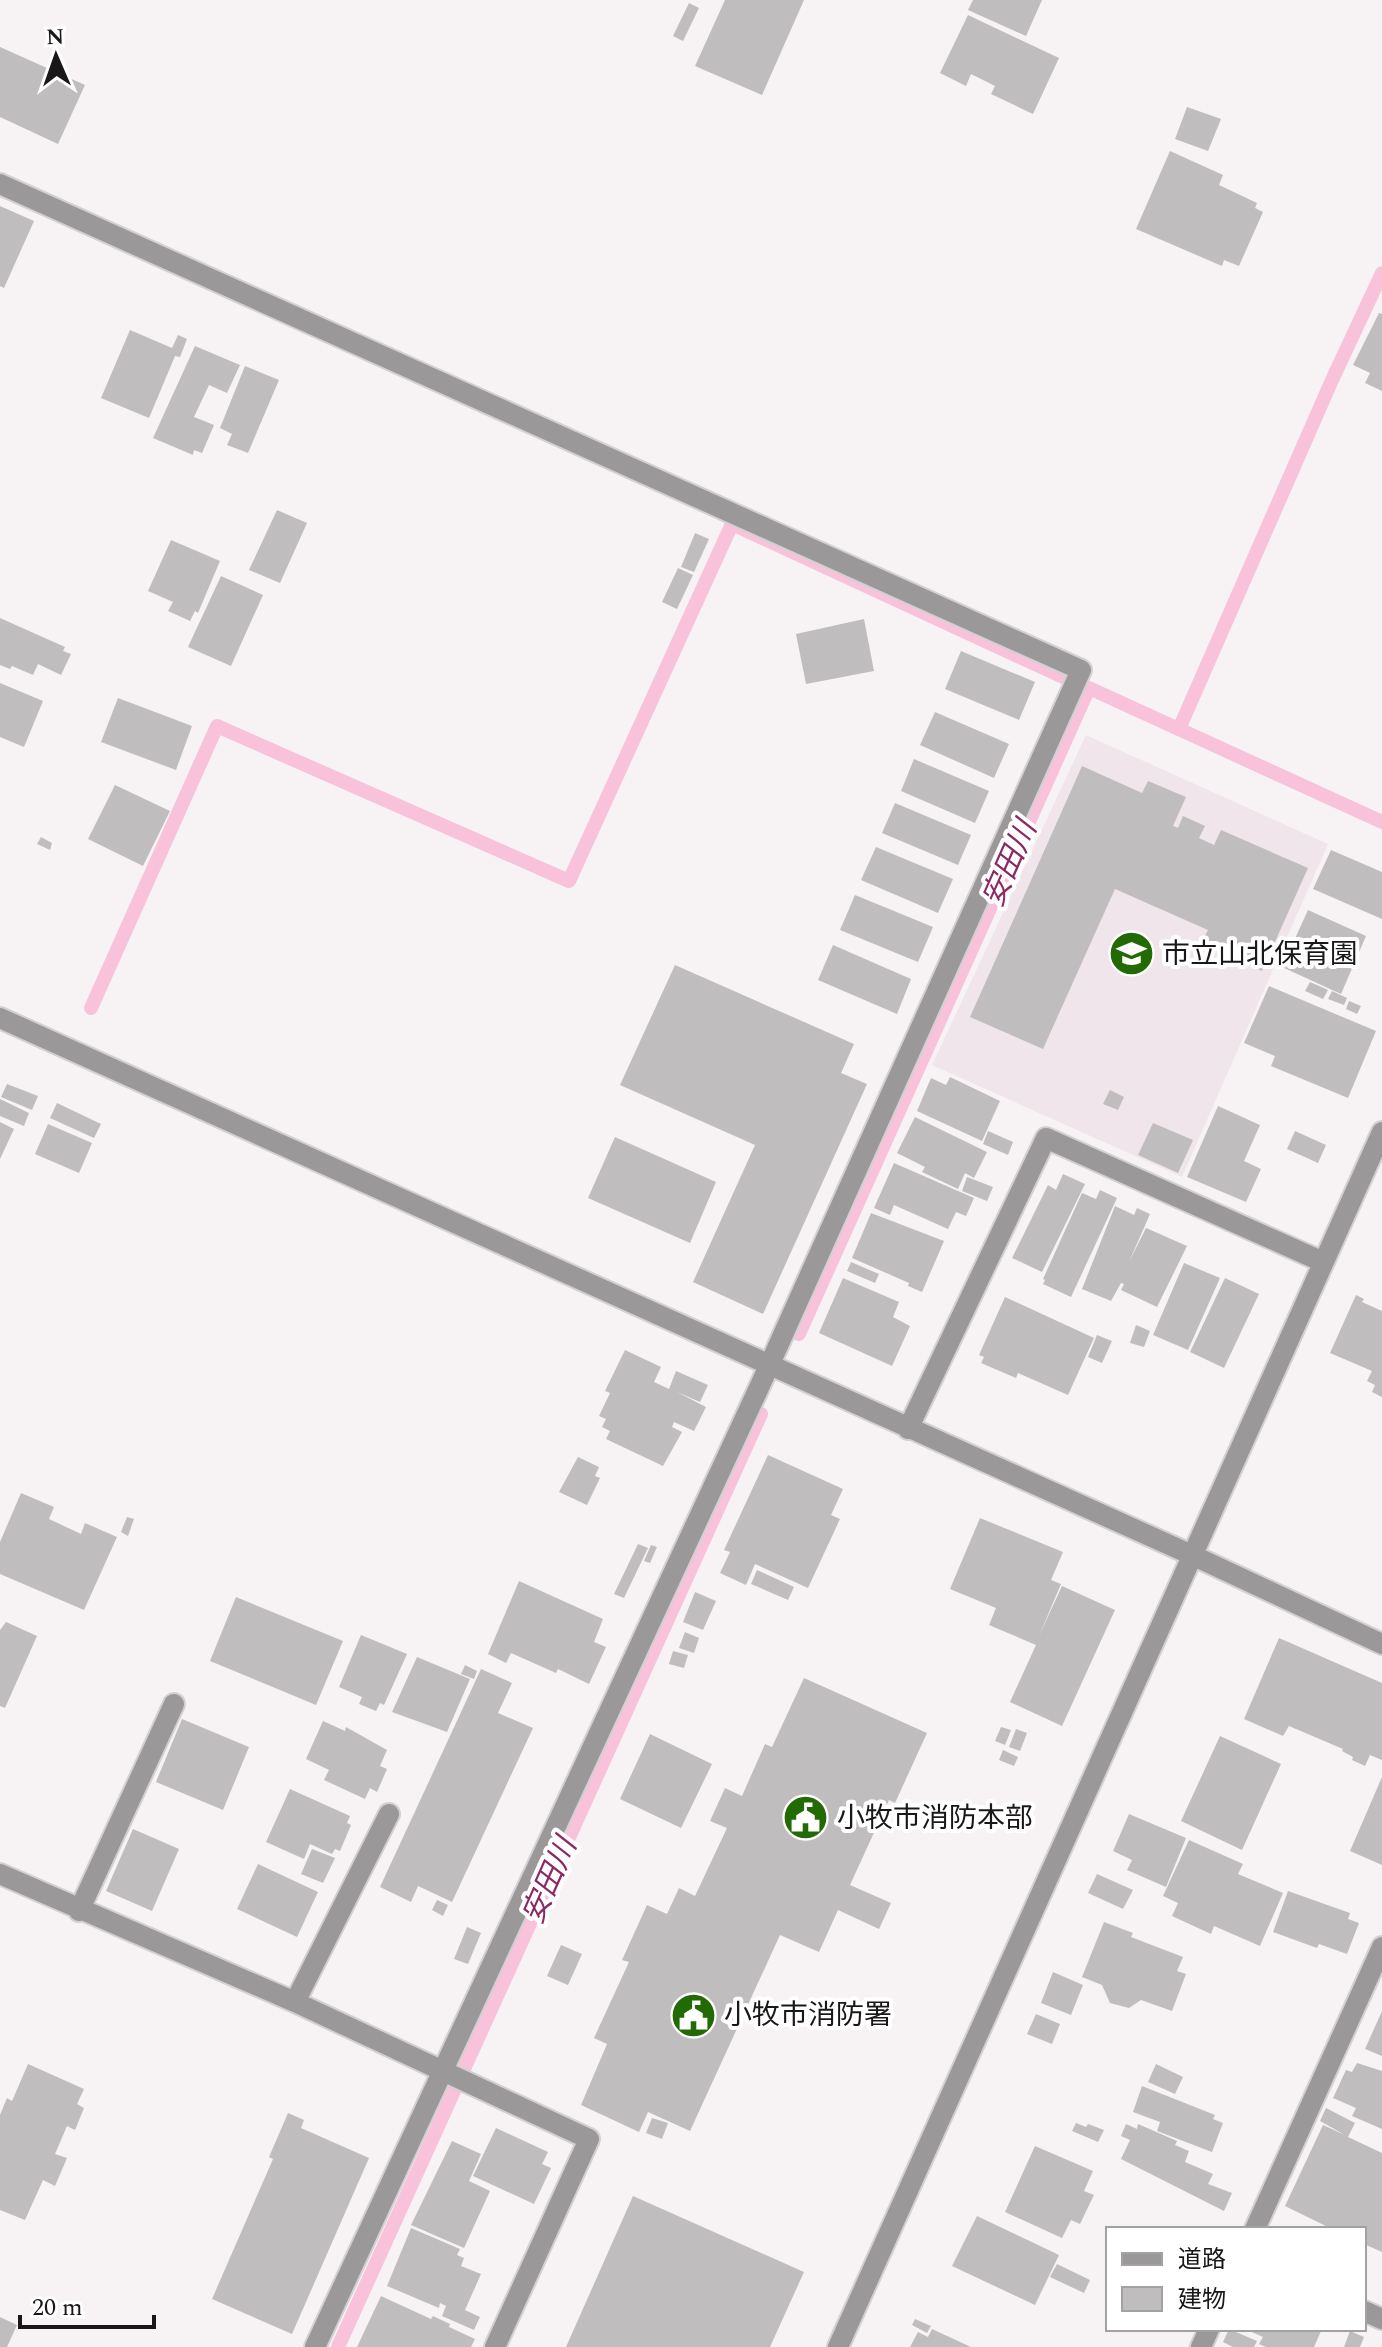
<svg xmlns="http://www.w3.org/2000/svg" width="1382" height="2347" viewBox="0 0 1382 2347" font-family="Spectral,'Noto Sans JP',serif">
<rect width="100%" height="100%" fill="#f7f3f5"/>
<path fill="#f0e5ea" d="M 1086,735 L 1328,844 L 1182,1177 L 932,1065 Z"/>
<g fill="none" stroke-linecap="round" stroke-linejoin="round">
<path stroke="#f9c2db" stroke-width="14" d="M 1179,729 L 1332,380 L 1382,273
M 91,1008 L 217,726 L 569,881 L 732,524 L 1063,677
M 799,1334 L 1089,688 L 1382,822
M 338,2347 L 761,1414"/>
</g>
<path fill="#c0bdbe" d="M 725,0 L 804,0 L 762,95 L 695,66 Z
M 973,0 L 1042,0 L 1026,36 L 968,10 Z
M 689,3 L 699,8 L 683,41 L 673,36 Z
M 968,15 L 1059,58 L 1033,114 L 991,94 L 995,86 L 971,74 L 966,86 L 940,73 Z
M 0,47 L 85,85 L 58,144 L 0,117 Z
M 1187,107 L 1221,119 L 1208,151 L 1175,139 Z
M 1170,151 L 1223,175 L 1219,185 L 1257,203 L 1255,208 L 1263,212 L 1239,266 L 1224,260 L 1222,266 L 1136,229 Z
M 0,206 L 34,221 L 4,288 L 0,286 Z
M 1379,313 L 1382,314 L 1382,391 L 1365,383 L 1370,373 L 1353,365 Z
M 130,330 L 172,348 L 178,335 L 187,339 L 180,357 L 175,356 L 149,418 L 101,398 Z
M 195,346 L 240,365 L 227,393 L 209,385 L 194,417 L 214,425 L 202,453 L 194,450 L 193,455 L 153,438 Z
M 245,366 L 279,380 L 248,453 L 227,445 L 232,434 L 220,428 Z
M 277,510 L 307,523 L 280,583 L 249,570 Z
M 695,533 L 709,539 L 694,572 L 681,567 Z
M 171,540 L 220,561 L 198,613 L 195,611 L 190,621 L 168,611 L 173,602 L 148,591 Z
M 678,568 L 693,575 L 677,609 L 662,602 Z
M 221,576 L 263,595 L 231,666 L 188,647 Z
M 0,618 L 65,647 L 63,651 L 71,654 L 61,675 L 38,664 L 33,675 L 12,666 L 10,669 L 0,665 Z
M 864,619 L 874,671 L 806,684 L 796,634 Z
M 961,651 L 1035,682 L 1019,720 L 945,689 Z
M 0,683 L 43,701 L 24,747 L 0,737 Z
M 118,698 L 192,726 L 176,770 L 101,742 Z
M 935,712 L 1009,744 L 994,778 L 920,745 Z
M 914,759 L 989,791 L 975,823 L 901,791 Z
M 1082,766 L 1142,793 L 1148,781 L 1186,797 L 1173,826 L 1178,828 L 1183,816 L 1205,826 L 1199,838 L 1214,845 L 1221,830 L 1308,868 L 1262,971 L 1201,943 L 1208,930 L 1115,889 L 1043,1049 L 970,1017 Z
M 115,785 L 170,811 L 143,866 L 88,839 Z
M 895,803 L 971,835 L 958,865 L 882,833 Z
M 41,837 L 52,843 L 50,850 L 37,844 Z
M 876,847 L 953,879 L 938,913 L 861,880 Z
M 1331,850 L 1382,872 L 1382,919 L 1313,889 Z
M 855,895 L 933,927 L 918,962 L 840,930 Z
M 1308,910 L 1366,936 L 1341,994 L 1282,967 Z
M 833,945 L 911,979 L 897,1014 L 818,980 Z
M 675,965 L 854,1044 L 841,1073 L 867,1084 L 763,1314 L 693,1282 L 755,1145 L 620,1085 Z
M 1310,982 L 1328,990 L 1323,999 L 1305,991 Z
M 1269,986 L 1376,1031 L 1348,1098 L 1271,1066 L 1275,1056 L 1244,1043 Z
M 1332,991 L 1347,998 L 1344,1005 L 1328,999 Z
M 1349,1001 L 1361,1006 L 1357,1014 L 1346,1009 Z
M 950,1077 L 1000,1101 L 982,1141 L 917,1111 L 931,1078 L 946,1085 Z
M 7,1084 L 38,1096 L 32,1110 L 1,1097 Z
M 1110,1090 L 1124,1097 L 1118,1110 L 1103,1104 Z
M 0,1099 L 29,1113 L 24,1126 L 0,1116 Z
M 57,1103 L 101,1124 L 94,1138 L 50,1118 Z
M 1218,1106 L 1260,1125 L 1244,1161 L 1261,1169 L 1246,1202 L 1187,1177 Z
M 915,1117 L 987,1152 L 974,1178 L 965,1173 L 958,1189 L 922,1172 L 925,1167 L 897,1153 Z
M 0,1122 L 14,1129 L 0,1159 Z
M 1153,1123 L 1193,1140 L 1178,1173 L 1138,1155 Z
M 48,1124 L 92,1143 L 79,1173 L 35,1154 Z
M 988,1131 L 1013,1142 L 1008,1155 L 983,1144 Z
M 1295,1131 L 1326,1145 L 1318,1163 L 1287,1149 Z
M 615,1137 L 716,1182 L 690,1243 L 588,1198 Z
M 894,1163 L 974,1198 L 966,1216 L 956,1212 L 948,1229 L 894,1205 L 890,1215 L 874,1208 Z
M 1063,1174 L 1085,1184 L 1042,1272 L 1012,1258 L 1048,1185 L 1056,1190 Z
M 967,1177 L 993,1187 L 987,1201 L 962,1191 Z
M 1100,1190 L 1117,1198 L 1071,1297 L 1043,1284 L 1045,1280 L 1043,1279 L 1082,1193 L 1096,1199 Z
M 1115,1206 L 1134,1215 L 1137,1208 L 1150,1214 L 1129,1262 L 1146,1228 L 1187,1246 L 1157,1307 L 1121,1290 L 1124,1284 L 1121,1283 L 1111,1301 L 1082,1289 Z
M 871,1213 L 944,1241 L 922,1292 L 908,1286 L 909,1283 L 852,1258 Z
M 851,1262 L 879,1274 L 875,1283 L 847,1271 Z
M 1184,1263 L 1220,1278 L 1188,1350 L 1153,1335 Z
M 843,1278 L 899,1302 L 893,1317 L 910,1326 L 892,1366 L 819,1333 Z
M 1225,1278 L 1259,1294 L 1224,1368 L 1190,1352 Z
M 1356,1295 L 1364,1299 L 1362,1302 L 1382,1311 L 1382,1397 L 1372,1392 L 1375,1385 L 1367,1381 L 1372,1371 L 1330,1353 Z
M 1005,1297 L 1094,1338 L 1068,1395 L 1018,1373 L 1016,1378 L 981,1363 L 984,1357 L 979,1355 Z
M 1136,1325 L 1150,1331 L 1144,1347 L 1130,1343 Z
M 1097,1335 L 1112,1341 L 1102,1363 L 1088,1357 Z
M 625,1350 L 661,1367 L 654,1382 L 669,1389 L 676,1371 L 708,1385 L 700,1402 L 677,1392 L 706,1407 L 694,1431 L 674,1422 L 672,1427 L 682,1432 L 663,1466 L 606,1439 L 610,1431 L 602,1427 L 606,1419 L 599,1416 L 610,1393 L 605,1391 Z
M 768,1455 L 843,1489 L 831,1515 L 840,1519 L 808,1588 L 755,1564 L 746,1585 L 720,1573 L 730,1552 L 724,1550 Z
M 578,1457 L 599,1467 L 595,1476 L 600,1478 L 587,1505 L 559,1492 Z
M 21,1493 L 54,1507 L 49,1519 L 81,1534 L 85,1523 L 117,1537 L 84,1610 L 0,1574 L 0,1542 Z
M 127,1517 L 134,1519 L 128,1536 L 121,1532 Z
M 980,1518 L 1063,1552 L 1051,1580 L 1061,1584 L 1039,1636 L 1062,1586 L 1115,1610 L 1062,1726 L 1010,1702 L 1036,1645 L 989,1625 L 996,1608 L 950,1589 Z
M 638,1544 L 648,1548 L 624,1598 L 614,1594 Z
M 651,1545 L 657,1547 L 650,1563 L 644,1561 Z
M 757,1570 L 794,1587 L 788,1600 L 751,1584 Z
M 519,1581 L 603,1619 L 594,1642 L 606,1647 L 589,1684 L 558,1669 L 556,1673 L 511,1653 L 506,1663 L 488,1654 Z
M 695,1592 L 716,1601 L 703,1630 L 683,1622 Z
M 236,1597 L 343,1641 L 316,1705 L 210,1661 Z
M 6,1622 L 37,1636 L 5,1708 L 0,1706 L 0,1630 Z
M 685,1632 L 699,1638 L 694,1653 L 679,1648 Z
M 361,1635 L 407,1654 L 384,1705 L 380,1703 L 376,1711 L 359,1704 L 362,1697 L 339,1687 Z
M 1279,1638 L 1382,1683 L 1382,1760 L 1370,1755 L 1365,1766 L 1352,1760 L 1353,1757 L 1342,1751 L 1343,1749 L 1289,1726 L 1283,1736 L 1244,1719 Z
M 673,1651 L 688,1655 L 684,1668 L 669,1664 Z
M 417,1657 L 470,1679 L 447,1732 L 392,1712 Z
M 465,1665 L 477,1671 L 474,1679 L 461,1674 Z
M 481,1669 L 512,1683 L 498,1713 L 533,1728 L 452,1902 L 418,1886 L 411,1902 L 380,1887 Z
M 804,1678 L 927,1733 L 895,1803 L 889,1800 L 850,1885 L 891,1903 L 879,1929 L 838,1910 L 819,1952 L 780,1935 L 690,2131 L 648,2112 L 639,2132 L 581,2105 L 607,2044 L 594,2038 L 629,1962 L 622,1960 L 647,1905 L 667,1914 L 679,1888 L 695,1896 L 727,1828 L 710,1821 L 725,1788 L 742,1796 L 765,1744 L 772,1747 Z
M 182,1719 L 249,1747 L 223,1810 L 156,1782 Z
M 323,1721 L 345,1731 L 346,1727 L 387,1750 L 380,1766 L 387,1769 L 377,1792 L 370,1788 L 365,1799 L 324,1780 L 329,1770 L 306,1759 Z
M 1001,1727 L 1011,1730 L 1005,1745 L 995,1741 Z
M 1016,1729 L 1027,1733 L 1020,1751 L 1009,1747 Z
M 650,1734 L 712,1764 L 681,1828 L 620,1799 Z
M 1220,1736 L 1281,1764 L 1242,1850 L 1181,1821 Z
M 1003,1750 L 1018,1757 L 1014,1766 L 999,1760 Z
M 1382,1777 L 1382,1865 L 1350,1851 Z
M 290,1789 L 350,1816 L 347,1823 L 351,1825 L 340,1851 L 335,1849 L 332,1854 L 310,1844 L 304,1859 L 266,1842 Z
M 1129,1814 L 1186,1838 L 1166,1887 L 1127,1870 L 1132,1860 L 1113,1851 Z
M 133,1829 L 179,1849 L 152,1911 L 106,1891 Z
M 1189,1840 L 1243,1864 L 1238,1874 L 1283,1893 L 1260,1946 L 1214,1926 L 1211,1934 L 1172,1916 L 1178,1903 L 1163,1896 Z
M 312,1849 L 335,1858 L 323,1883 L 301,1874 Z
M 258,1864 L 318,1892 L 297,1937 L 237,1909 Z
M 1097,1874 L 1133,1890 L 1123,1909 L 1088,1893 Z
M 1288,1891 L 1350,1913 L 1348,1919 L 1359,1923 L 1347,1954 L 1319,1944 L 1317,1948 L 1273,1932 Z
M 437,1900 L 448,1905 L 443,1916 L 432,1910 Z
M 1104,1922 L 1133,1933 L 1131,1937 L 1183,1957 L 1177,1971 L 1186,1974 L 1172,2011 L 1141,2000 L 1129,2008 L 1110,2003 L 1102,1985 L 1082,1977 Z
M 467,1927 L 481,1933 L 468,1964 L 454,1959 Z
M 561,1945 L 582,1954 L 568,1985 L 547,1976 Z
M 1053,1972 L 1083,1985 L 1071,2015 L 1041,2003 Z
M 1382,2011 L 1382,2056 L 1365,2049 Z
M 1036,2014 L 1060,2024 L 1052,2044 L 1027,2034 Z
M 1357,2063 L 1382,2071 L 1382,2129 L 1352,2116 L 1356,2108 L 1333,2098 L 1346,2070 L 1352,2072 Z
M 28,2064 L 84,2089 L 77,2104 L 84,2108 L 75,2130 L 67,2126 L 55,2154 L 67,2158 L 55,2186 L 43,2180 L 25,2220 L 0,2210 L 0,2115 L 7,2098 L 12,2101 Z
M 1156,2064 L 1183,2077 L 1175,2094 L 1148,2082 Z
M 1142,2086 L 1215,2115 L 1213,2119 L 1223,2123 L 1212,2152 L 1157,2131 L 1160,2122 L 1133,2112 Z
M 1326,2108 L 1355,2123 L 1348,2137 L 1382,2153 L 1382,2252 L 1364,2244 L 1364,2229 L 1332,2229 L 1285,2206 L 1323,2125 L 1345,2135 L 1320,2121 Z
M 288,2113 L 304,2120 L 301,2128 L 369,2158 L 292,2334 L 212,2299 L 273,2159 L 269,2157 Z
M 652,2118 L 668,2123 L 662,2139 L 646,2133 Z
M 1076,2123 L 1086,2127 L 1088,2124 L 1104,2130 L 1098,2142 L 1072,2131 Z
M 1126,2124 L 1137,2129 L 1138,2124 L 1177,2141 L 1175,2145 L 1189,2151 L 1185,2162 L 1213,2174 L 1208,2184 L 1232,2193 L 1224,2211 L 1121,2159 L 1130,2140 L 1121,2136 Z
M 496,2128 L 548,2152 L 542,2164 L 551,2168 L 534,2204 L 473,2176 Z
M 452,2141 L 481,2154 L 469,2181 L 490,2191 L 464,2248 L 411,2225 Z
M 1035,2146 L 1093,2171 L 1084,2191 L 1094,2195 L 1080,2224 L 1071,2220 L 1062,2238 L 1005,2212 Z
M 633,2196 L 804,2272 L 770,2347 L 566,2347 Z
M 977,2216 L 1059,2255 L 1035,2305 L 952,2266 Z
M 411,2228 L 460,2249 L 457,2255 L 464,2258 L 461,2266 L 481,2274 L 465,2310 L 480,2317 L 474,2330 L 442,2316 L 446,2306 L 440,2303 L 439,2308 L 387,2286 Z
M 1057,2264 L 1090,2280 L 1084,2293 L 1050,2277 Z
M 381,2296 L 431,2319 L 433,2316 L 450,2324 L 449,2327 L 475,2339 L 471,2347 L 357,2347 Z
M 0,2317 L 17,2325 L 7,2347 L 0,2347 Z
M 915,2319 L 931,2326 L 927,2333 L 912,2325 Z
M 932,2329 L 971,2347 L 910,2347 L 918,2332 L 928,2337 Z
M 1229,2329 L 1257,2341 L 1254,2347 L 1233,2347 L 1223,2342 Z
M 1245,2329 L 1322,2329 L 1314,2347 L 1266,2347 L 1259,2344 L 1263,2337 Z
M 1350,2331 L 1364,2337 L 1360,2347 L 1344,2347 Z"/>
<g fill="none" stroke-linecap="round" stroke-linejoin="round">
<defs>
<path id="minor" d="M 0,184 L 1081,670 L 769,1366 L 315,2347
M 0,1018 L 1194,1556 L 1382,1644
M 908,1429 L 1046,1138 L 1323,1262
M 0,1874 L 295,2002 L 589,2139 L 495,2347
M 79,1911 L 174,1704
M 295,2002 L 389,1814
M 1255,2229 L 1382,1947
M 1364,2311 L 1382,2319
M 838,2347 L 1382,1132
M 1201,2347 L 1209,2329"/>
</defs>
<use href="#minor" stroke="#d3d0d2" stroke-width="24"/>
<use href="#minor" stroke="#9a9899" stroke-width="20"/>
</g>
<defs>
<symbol id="school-disc" viewBox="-11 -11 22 22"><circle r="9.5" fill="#226a04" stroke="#fff"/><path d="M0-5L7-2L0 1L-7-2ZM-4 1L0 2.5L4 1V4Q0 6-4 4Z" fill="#fff"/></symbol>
<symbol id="civic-disc" viewBox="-11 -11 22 22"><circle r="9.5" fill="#226a04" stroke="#fff"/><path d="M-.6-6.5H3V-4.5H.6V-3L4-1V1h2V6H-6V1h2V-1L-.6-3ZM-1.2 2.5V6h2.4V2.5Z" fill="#fff"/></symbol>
</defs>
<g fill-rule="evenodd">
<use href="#school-disc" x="1106" y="928" width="51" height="51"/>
<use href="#civic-disc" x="780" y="1792" width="51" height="51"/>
<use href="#civic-disc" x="668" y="1990" width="51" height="51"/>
</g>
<g text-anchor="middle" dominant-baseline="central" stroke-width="8" stroke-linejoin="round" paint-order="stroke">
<g font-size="28" fill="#191718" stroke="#fff" text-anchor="start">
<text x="1162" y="954">市立山北保育園</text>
<text x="837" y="1818">小牧市消防本部</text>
<text x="724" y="2015">小牧市消防署</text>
</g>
<g font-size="30" font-style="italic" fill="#8d2862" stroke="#fff">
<text transform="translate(1010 864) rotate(-66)">安田川</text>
<text transform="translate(550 1881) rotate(-66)">安田川</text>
</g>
</g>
<rect x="1106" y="2227" width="260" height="104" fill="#ffffff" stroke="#a3a2a3" stroke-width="2"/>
<rect x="1122" y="2253" width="40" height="12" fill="#9a9899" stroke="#a3a2a3" stroke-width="2"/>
<text x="1178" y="2267" font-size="24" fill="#191718">道路</text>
<rect x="1122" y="2287" width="40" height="24" fill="#c0bdbe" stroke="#a3a2a3" stroke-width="2"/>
<text x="1178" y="2307" font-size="24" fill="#191718">建物</text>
<g transform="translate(56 56) rotate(358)" stroke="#ffffff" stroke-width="6" paint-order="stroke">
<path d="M0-6L14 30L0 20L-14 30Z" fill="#191718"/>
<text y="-12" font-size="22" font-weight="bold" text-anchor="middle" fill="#191718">N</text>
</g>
<path d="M20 2315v12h134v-12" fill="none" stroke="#191718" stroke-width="4"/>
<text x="32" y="2315" font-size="24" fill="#191718" stroke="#ffffff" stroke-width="6" paint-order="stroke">20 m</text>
</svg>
